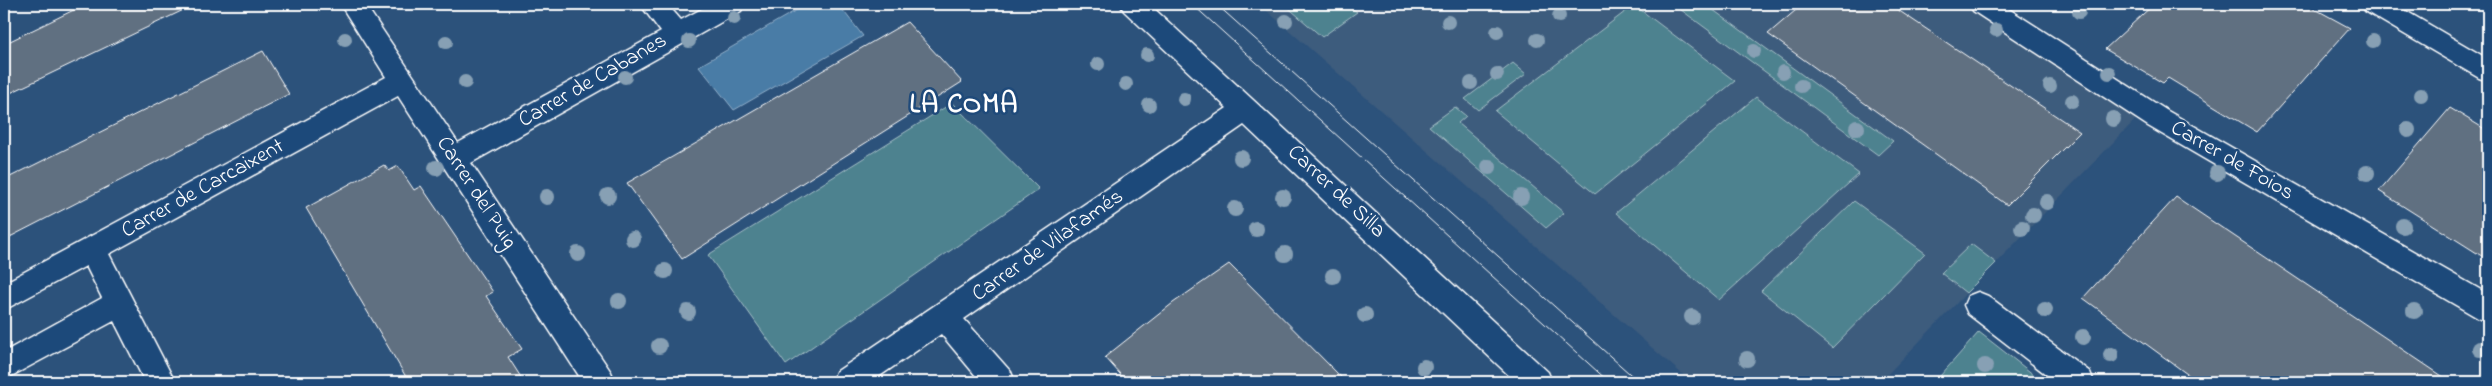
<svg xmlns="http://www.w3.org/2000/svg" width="2492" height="386" viewBox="0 0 2492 386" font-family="'Indie Flower',sans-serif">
<rect width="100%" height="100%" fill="#2c527b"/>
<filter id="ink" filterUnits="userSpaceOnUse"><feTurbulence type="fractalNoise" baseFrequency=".02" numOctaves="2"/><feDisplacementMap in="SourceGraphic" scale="10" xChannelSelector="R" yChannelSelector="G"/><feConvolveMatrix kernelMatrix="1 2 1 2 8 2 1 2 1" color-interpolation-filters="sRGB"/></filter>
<g filter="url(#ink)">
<path fill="#3c5b7d" d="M 1259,4 L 1970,4 L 2140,115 L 1880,382 L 1691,382 Z"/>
<path fill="#4d828f" stroke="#a6c0c7" d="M 1284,4 L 1332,4 L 1338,9 L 1347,4 L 1357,12 L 1322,37 Z
M 1673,4 L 1705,4 L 1893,141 L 1878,155 Z
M 1634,5 L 1735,81 L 1595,194 L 1495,111 Z
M 1513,63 L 1526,74 L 1478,110 L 1465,99 Z
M 1756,97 L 1859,174 L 1719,300 L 1616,213 Z
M 952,103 L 1039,189 L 786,365 L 708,255 Z
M 1455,107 L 1466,116 L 1458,123 L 1564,213 L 1546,228 L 1429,126 Z
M 1854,201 L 1925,253 L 1832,348 L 1761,291 Z
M 1971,244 L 1996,263 L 1966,293 L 1941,273 Z
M 1979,332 L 2043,382 L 1973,380 L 1949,382 L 1940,376 Z"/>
<path fill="#497ba6" stroke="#92b0ca" d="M 807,4 L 838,4 L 863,36 L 734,110 L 699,66 Z"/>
<path fill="#617081" stroke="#fff" d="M 86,4 L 196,4 L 4,96 L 4,44 Z
M 1803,4 L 1889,4 L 2080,132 L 2007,205 L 1768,34 Z
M 2154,4 L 2306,4 L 2350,28 L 2257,132 L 2168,78 L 2163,83 L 2105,49 Z
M 907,22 L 962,82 L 682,259 L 627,183 Z
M 263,51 L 289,94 L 4,240 L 4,180 Z
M 2450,108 L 2488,131 L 2488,260 L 2379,191 Z
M 384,165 L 389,171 L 398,166 L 414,190 L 421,186 L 493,292 L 486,296 L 522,349 L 508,357 L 524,382 L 409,382 L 306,208 Z
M 2176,197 L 2451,382 L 2198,382 L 2083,298 Z
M 1229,264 L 1346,382 L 1127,382 L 1105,357 L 1173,303 Z"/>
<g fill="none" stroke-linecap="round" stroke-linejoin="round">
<defs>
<path id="minor" d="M 340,4 L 365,4 L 458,143 L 661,32 L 640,4 L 667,4 L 681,20 L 711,4 L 744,4 L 741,11 L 471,163 L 611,372 L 615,382 L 583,382 L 398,96 L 109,254 L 175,382 L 145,382 L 114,321 L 4,380 L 4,352 L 102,298 L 86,266 L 4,310 L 4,283 L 386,77 Z
M 1120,4 L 1149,4 L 1548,372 L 1552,382 L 1516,382 L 1244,125 L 964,319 L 1011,372 L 1015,382 L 981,382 L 941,334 L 871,382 L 832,382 L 836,372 L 1227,108 L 1124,11 Z
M 1970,4 L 2001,4 L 2166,110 L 2488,294 L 2488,322 L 2478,318 L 2148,126 L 1973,11 Z
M 2362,4 L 2394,4 L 2488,59 L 2488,81 L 2479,78 L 2365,11 Z
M 1978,292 L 1988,296 L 2090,372 L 2094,382 L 2056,382 L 1968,314 L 1964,305 L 1968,296 Z"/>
</defs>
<use href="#minor" stroke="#fff" stroke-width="3"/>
<use href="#minor" fill="#1f4a7a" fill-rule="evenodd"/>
<path stroke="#fff" stroke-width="1" d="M 1192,4 L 1609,382
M 1216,4 L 1639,382"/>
</g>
<g fill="#87a0b4">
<circle cx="2079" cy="12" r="7"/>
<circle cx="1559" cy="16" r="7"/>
<circle cx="734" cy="18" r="7"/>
<circle cx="1286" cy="21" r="7"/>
<circle cx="1448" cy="22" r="7"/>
<circle cx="1996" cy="30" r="7"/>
<circle cx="1497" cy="32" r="7"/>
<circle cx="345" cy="39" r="7"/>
<circle cx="1537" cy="40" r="7"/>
<circle cx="689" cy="41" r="7"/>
<circle cx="2373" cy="41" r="7"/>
<circle cx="446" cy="42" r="7"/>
<circle cx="1754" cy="51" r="7"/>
<circle cx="1147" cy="55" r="7"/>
<circle cx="1098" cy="64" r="7"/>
<circle cx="1783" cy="72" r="7"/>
<circle cx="2109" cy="73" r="7"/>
<circle cx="1497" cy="74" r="7"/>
<circle cx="625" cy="77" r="7"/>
<circle cx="465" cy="82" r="7"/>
<circle cx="1471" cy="83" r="7"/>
<circle cx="1126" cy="84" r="7"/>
<circle cx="1801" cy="86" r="7"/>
<circle cx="2050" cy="86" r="7"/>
<circle cx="2421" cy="95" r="7"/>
<circle cx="1184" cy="99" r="7"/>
<circle cx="2072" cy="101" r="7"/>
<circle cx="1149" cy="105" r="7"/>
<circle cx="2113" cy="119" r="8"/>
<circle cx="1857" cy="128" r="8"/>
<circle cx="2408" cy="130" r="8"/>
<circle cx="1241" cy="158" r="8"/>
<circle cx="1489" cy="167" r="8"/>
<circle cx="436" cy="168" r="8"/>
<circle cx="2217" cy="173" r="8"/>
<circle cx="2367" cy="173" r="8"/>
<circle cx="608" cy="196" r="8"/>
<circle cx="547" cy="197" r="8"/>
<circle cx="1283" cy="197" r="8"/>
<circle cx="1521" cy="197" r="8"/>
<circle cx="2047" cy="202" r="8"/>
<circle cx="1235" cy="209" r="8"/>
<circle cx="2033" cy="215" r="8"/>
<circle cx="2403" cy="226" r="8"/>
<circle cx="2022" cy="228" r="8"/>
<circle cx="1256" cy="229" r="8"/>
<circle cx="633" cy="239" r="8"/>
<circle cx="578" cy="254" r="8"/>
<circle cx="1285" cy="254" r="8"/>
<circle cx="665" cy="271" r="8"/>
<circle cx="1333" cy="276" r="8"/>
<circle cx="619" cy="301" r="8"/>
<circle cx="2045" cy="310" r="8"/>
<circle cx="2414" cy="311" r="8"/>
<circle cx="688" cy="312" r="8"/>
<circle cx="1365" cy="315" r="8"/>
<circle cx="1692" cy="317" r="8"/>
<circle cx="2083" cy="337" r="8"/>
<circle cx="659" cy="346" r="8"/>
<circle cx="2480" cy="349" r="8"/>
<circle cx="2111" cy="355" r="8"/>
<circle cx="1747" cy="359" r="8"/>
<circle cx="1985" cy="366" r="8"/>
<circle cx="1424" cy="367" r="8"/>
</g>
</g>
<g text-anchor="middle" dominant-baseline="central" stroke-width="5" stroke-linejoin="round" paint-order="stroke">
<g font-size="22" fill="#fff" stroke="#1f4a7a">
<text transform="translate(593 81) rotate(-30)">Carrer de Cabanes</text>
<text transform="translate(2232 161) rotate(30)">Carrer de Foios</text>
<text transform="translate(203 189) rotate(-29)">Carrer de Carcaixent</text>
<text transform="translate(1336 192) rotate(43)">Carrer de Silla</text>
<text transform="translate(476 193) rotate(57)">Carrer del Puig</text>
<text transform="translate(1048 246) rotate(-35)">Carrer de Vilafamés</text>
</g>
<g font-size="28" font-weight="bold" letter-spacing="1" fill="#fff" stroke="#1f4a7a">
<text x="964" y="105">LA COMA</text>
</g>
</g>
<rect width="2492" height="386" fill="none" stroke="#1f4a7a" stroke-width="20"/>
<rect x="10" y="10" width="2472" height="366" fill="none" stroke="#fff" stroke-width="2" filter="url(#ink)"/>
</svg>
